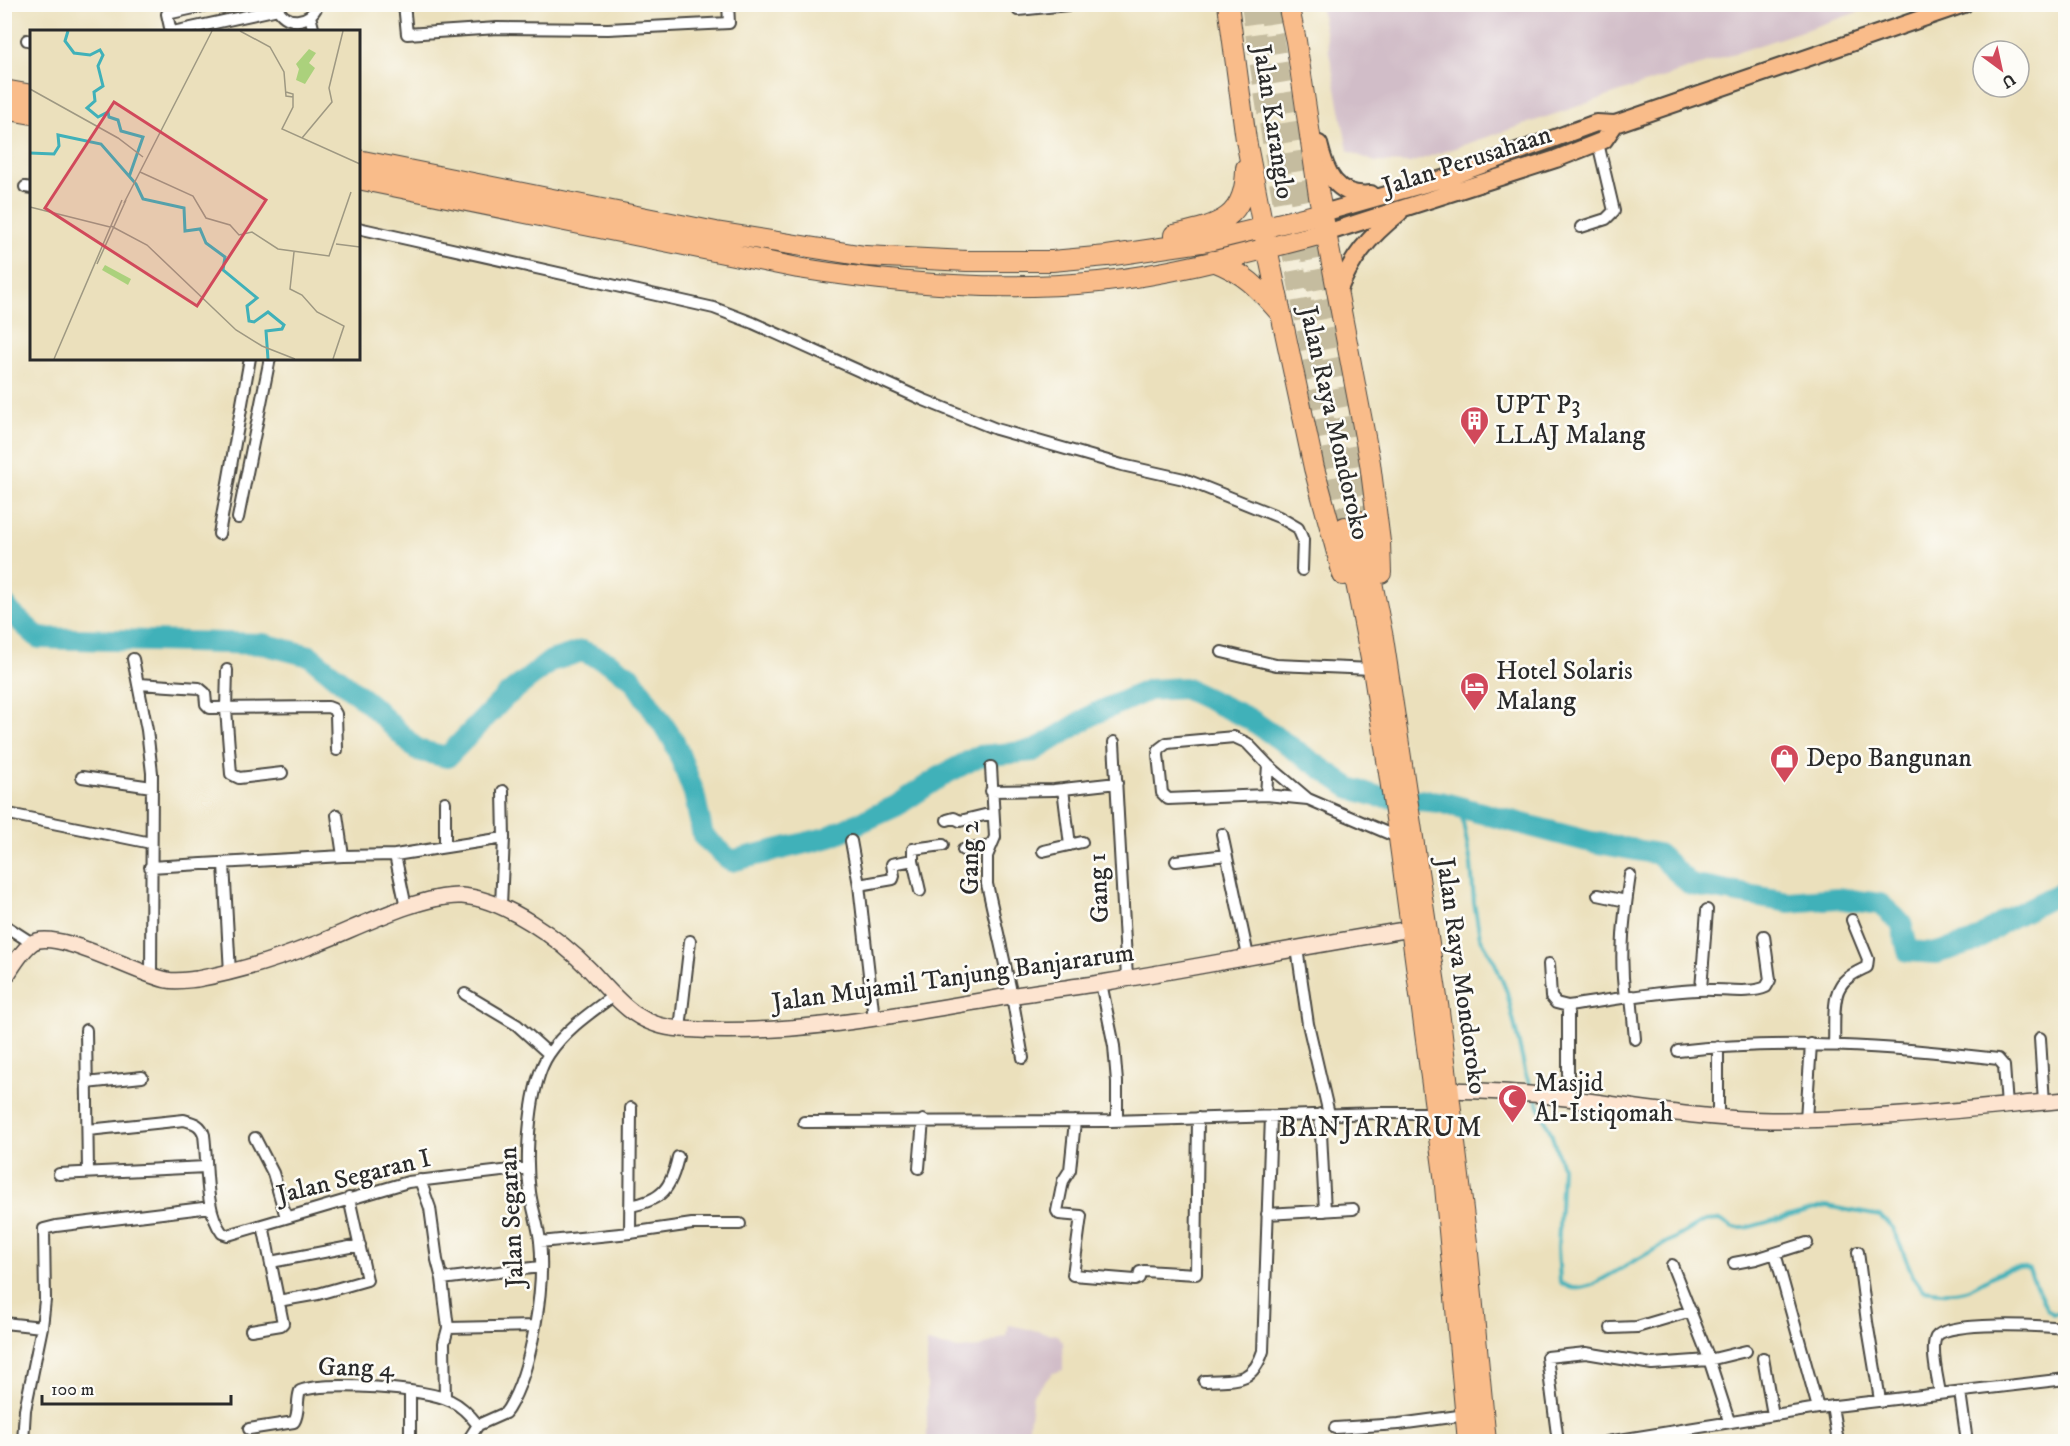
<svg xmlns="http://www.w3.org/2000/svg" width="2070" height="1446" viewBox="0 0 2070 1446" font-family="'IM FELL DW Pica',serif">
<rect width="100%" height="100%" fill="#fdfcf7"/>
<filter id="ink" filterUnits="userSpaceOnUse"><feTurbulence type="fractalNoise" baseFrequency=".0167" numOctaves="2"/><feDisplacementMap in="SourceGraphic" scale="12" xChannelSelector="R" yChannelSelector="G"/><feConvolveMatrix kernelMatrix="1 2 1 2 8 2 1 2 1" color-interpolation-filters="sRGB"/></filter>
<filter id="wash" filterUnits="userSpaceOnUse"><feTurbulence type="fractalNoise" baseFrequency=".008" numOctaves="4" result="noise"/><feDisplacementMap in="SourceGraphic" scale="24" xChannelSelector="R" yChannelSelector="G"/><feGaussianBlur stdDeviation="1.35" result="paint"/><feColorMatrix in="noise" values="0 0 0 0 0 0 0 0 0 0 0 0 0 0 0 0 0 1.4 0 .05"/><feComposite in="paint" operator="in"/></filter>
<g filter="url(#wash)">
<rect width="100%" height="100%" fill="#ebe0bc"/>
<path fill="#d1bdc8" d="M 1320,5 L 1320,4 L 1879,5 L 1410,163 L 1375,162 L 1348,151 Z
M 1009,1325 L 1057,1335 L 1063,1342 L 1063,1370 L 1053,1373 L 1033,1394 L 1027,1441 L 927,1441 L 927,1343 L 959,1349 L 980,1347 L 1006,1336 Z"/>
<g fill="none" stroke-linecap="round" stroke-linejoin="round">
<path stroke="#40b1b9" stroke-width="4" d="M 1460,807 L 1471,864 L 1474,903 L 1480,937 L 1494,961 L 1507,992 L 1526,1075 L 1532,1089
M 1536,1099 L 1551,1133 L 1562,1167 L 1558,1248 L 1560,1282 C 1573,1291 1578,1289 1592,1285 L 1705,1221 L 1719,1220 L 1733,1228 L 1746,1228 L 1826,1206 L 1880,1216 L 1893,1228 L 1913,1276 L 1923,1290 C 1938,1292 1950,1294 1965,1290 C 1983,1285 2011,1258 2029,1270 L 2046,1308 L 2053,1314 L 2066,1311"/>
<path stroke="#40b1b9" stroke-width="22" d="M 4,604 L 12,614 L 39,638 L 263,644 L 310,656 L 372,706 L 417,750 L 447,757 L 505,697 L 551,661 L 582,651 L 608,662 L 632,678 L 674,741 L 694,793 L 703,836 L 731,861 L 826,838 L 896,806 L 943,775 L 979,756 L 1034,751 L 1094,714 L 1149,690 L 1184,688 L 1250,719 L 1350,788 L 1376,796 L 1440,802 L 1587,841 L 1658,854 L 1691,885 L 1789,902 L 1837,898 L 1880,904 L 1901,923 L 1908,951 L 1936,953 L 1974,942 L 2006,920 L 2066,890"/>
</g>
</g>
<g filter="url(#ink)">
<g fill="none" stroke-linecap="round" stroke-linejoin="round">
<path stroke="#c5bc9f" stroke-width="20" stroke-dasharray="20 10" stroke-linecap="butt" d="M 1251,4 C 1275,180 1312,354 1345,527
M 1268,4 L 1299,194 L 1360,521"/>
<defs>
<path id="street" d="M 404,4 L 407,34 L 497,28 L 608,29 L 729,23 L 728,4
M 276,5 C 284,26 310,25 318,4
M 1018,10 L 1077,4
M 310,16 L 314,32
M 171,32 L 167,14 L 212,4
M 173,32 L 278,9
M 27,40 L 32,41
M 25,187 L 32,188
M 1581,227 L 1606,219 L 1614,211 L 1598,143
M 358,228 L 714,308 L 753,323 L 924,400 L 996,429 L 1122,465 L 1184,479 L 1279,517 L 1298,528 L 1303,540 L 1302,570
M 238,518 L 270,358
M 219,534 L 250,358
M 1222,652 L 1276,665 L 1373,669
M 133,659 L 147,730 L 152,773 L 151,976
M 227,670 L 226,709 L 231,774 L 239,778 L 282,773
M 139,684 L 199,688 L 205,693 L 206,704 L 210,708 L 328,707 L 333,709 L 336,714 L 337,750
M 1114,742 L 1127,978
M 991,767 L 995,837 L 987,856 L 987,884 L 1012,996 L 1023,1058
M 82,777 L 152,787
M 1063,789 L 1070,845
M 991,791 L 1054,790 L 1117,783
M 1266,795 L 1268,765
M 1308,799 L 1266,795 L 1168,799 L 1162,793 L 1158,755 L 1159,749 L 1167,743 L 1234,737 L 1247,743 L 1268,765 L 1308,799 L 1399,838
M 4,813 L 151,843
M 337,815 L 343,856
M 947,820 L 954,818 L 960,821 L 993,813
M 1222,834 L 1248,956
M 851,841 L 859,885 L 874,1019
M 445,847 L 445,802
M 963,850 L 991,846
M 1043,851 L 1082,842
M 395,855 L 406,907
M 913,860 L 920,891
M 1176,861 L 1226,855
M 224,864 L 230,973
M 150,867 L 343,856 L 395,855 L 504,838
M 859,885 L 893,879 L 894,876 L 892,864 L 913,860 L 913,849 L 943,845
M 1598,895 L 1626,901
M 501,905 L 504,838 L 503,791
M 4,925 L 32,943
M 1297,948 L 1308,1024 L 1329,1114
M 1549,964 L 1551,997 L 1556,1003 L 1568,1006 C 1611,1000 1654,992 1697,990 C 1717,988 1749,995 1766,987 L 1770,980 L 1764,936
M 1101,983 L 1114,1046 L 1117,1082 L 1117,1121
M 1701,989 L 1707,910
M 465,994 L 517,1025 L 549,1054
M 1631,996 L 1635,1039
M 1625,997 C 1619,955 1624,916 1630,875
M 680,1029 L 690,941
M 86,1030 L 88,1172
M 2040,1038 L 2044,1103
M 1834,1044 C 1835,1029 1832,1000 1840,987 C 1845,977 1857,972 1867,967 L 1868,959 L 1852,920
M 1678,1051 C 1785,1039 1891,1046 1998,1059 L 2004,1066 L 2007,1106
M 86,1083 L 142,1077
M 1568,1098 L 1568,1006
M 1320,1114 L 1325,1211
M 1718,1118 L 1718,1047
M 1806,1119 L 1811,1044
M 1075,1121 L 1070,1170 L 1063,1181 L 1057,1211 L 1059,1214 L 1081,1216 L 1073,1275 L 1135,1280 L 1139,1278 L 1140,1272 L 1144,1271 L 1196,1274 L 1198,1118
M 804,1122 L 1111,1121 L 1379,1113 L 1436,1113
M 88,1130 L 184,1120 C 195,1123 201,1125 204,1135 C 208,1165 204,1209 222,1233 L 228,1235 L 408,1182 L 528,1168
M 255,1138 L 273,1173 L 286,1217
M 919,1168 L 923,1120
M 59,1174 L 206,1167
M 420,1180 L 430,1208 L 437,1260 L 442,1279 L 540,1267
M 630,1206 C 662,1200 671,1189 678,1157
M 1267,1214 L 1353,1209
M 630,1233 L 631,1108
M 540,1242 L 630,1233 L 692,1224 L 740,1224
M 1858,1252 L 1867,1322 L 1880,1400
M 1775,1253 L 1818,1408
M 276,1261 L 360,1245
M 1734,1263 L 1756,1259 L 1807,1243
M 1672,1265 L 1708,1356 L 1729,1421
M 442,1279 L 448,1328 L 534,1326
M 278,1301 L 318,1294 L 367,1280 L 349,1198
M 4,1323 L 42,1327 L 25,1410 L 23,1442
M 42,1327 L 45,1300 L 44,1229 L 56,1226 L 211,1207
M 1611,1328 L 1637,1327 L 1691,1311
M 251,1330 L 281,1325 L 283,1323 L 263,1225
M 1763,1358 L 1773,1415
M 1204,1381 C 1234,1379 1252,1385 1263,1351 L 1271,1116
M 410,1392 L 410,1442
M 1960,1392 L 1967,1442
M 1940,1393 C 1938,1380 1930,1349 1936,1337 C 1946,1320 2045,1326 2066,1328
M 445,1398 L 444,1343 L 448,1328
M 1832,1406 L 1838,1442
M 1335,1428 L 1399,1424 L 1466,1415
M 249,1429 L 294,1422 C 300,1412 296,1402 300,1391 C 325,1381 426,1388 451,1401 C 462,1406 470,1415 478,1425
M 467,1442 L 478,1425 L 505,1413 L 508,1409 C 532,1370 545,1287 540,1241 C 538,1224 532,1208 530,1192 C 525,1157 529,1083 549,1054 C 566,1029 590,1013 613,996
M 1558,1442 L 1547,1357 L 1586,1353 L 1652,1364 L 1709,1360 L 1746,1351
M 1607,1442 L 1818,1408 L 2066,1379"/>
<path id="secondary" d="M 4,979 C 12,968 21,951 32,943 C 55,927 138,975 167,980 C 177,982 187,980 197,979 C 237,972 275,960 313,945 C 353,930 420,894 462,896 C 505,899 561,940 590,970 C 619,1001 636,1026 681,1029 C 792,1037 902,1014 1010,996 C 1042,991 1075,987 1107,982 C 1209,965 1310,945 1411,929
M 1450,1090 C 1483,1091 1517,1092 1550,1096 C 1624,1105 1697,1119 1771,1120 C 1869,1121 1968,1109 2066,1100"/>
<path id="primary" d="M 1319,144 C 1326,173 1336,198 1371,194
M 1323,213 L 1449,177 L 1596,123 L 1615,124 L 1964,4
M 1326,233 L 1556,159 L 1604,140 L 1615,124
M 1337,294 C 1351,258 1369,237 1399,213"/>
<path id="highway" d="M 1228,4 L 1246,140 L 1267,248 L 1314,468 L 1343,575
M 1288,4 L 1296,41 L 1319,196 L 1370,463 L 1380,542 L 1381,573
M 4,90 L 32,95
M 4,109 L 32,114
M 358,160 L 716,232 L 865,256 L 967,261 L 1052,261 L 1107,256 L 1208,241 L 1323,213
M 358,179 L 798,268 C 897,284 999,292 1099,282 C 1175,274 1252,252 1326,233
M 1174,235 C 1218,225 1246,220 1246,168
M 1213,261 C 1245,273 1258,288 1280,313
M 1360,521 L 1383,638 L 1439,1011 L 1467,1243 L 1486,1442
M 1345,527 L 1373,669 L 1399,838 L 1444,1175 L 1468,1442"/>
</defs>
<use href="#street" stroke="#484641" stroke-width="14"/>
<use href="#secondary" stroke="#484641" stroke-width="18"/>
<use href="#primary" stroke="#484641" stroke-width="20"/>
<use href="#highway" stroke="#484641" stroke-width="22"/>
<use href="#street" stroke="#fff" stroke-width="10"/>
<use href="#secondary" stroke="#fde4d0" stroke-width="15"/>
<use href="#primary" stroke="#f9bc8a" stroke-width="16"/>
<use href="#highway" stroke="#f9bc8a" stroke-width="20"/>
</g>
</g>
<defs>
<symbol id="building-pin" viewBox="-11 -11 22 30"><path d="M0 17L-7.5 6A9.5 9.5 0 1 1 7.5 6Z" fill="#d1495b" stroke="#fdfcf7"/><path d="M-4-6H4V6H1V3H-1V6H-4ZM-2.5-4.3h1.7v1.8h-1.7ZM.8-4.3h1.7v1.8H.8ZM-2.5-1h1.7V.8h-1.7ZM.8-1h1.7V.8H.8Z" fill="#fff"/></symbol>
<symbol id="hotel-pin" viewBox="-11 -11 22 30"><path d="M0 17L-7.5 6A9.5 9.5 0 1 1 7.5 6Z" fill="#d1495b" stroke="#fdfcf7"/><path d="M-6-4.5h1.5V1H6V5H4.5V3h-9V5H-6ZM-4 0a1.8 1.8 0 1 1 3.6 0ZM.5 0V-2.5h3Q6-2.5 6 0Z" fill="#fff"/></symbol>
<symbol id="shop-pin" viewBox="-11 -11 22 30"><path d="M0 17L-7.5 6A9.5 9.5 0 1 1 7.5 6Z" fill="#d1495b" stroke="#fdfcf7"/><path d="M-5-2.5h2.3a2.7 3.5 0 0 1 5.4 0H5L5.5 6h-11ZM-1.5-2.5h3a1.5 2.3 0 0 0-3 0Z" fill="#fff"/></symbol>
<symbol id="mosque-pin" viewBox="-11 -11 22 30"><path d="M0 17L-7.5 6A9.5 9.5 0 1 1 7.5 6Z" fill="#d1495b" stroke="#fdfcf7"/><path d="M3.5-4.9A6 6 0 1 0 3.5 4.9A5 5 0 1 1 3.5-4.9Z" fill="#fff"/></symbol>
</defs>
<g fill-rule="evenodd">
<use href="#building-pin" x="1458" y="404" width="33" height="45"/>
<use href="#hotel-pin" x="1458" y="670" width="33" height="45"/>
<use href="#shop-pin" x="1768" y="742" width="33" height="45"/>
<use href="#mosque-pin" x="1496" y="1082" width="33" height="45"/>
</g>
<g text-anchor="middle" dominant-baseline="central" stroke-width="5" stroke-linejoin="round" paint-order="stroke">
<g font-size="26" fill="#2b2b2b" stroke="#fdfcf7">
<text transform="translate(1273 122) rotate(81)">Jalan Karanglo</text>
<text transform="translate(1467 161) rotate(-18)">Jalan Perusahaan</text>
<text transform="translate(1334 423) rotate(77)">Jalan Raya Mondoroko</text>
<text transform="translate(970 858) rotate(-90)">Gang 2</text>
<text transform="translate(1099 888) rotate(-93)">Gang 1</text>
<text transform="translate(1461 976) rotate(82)">Jalan Raya Mondoroko</text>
<text transform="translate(953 978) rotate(-8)">Jalan Mujamil Tanjung Banjararum</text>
<text transform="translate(354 1177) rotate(-14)">Jalan Segaran I</text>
<text transform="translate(512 1217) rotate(-93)">Jalan Segaran</text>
<text transform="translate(356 1368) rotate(1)">Gang 4</text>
</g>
<g font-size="26" fill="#2b2b2b" stroke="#fdfcf7" text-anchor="start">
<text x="1495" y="405">UPT P3<tspan x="1495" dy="30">LLAJ Malang</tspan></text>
<text x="1496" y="671">Hotel Solaris<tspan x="1496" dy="30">Malang</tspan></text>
<text x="1806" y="758">Depo Bangunan</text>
<text x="1534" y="1083">Masjid<tspan x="1534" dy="30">Al-Istiqomah</tspan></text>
</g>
<g font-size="28" letter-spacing="1.5" fill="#2b2b2b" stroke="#fdfcf7">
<text x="1381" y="1127">BANJARARUM</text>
</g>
</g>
<g transform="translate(30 30)">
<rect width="330" height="330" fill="#ebe0bc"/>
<path d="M 279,19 L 286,23 L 279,33 L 285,38 L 275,54 L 266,50 L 269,39 L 266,34 Z" fill="#abd17c"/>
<path d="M 75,235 L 101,249 L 98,255 L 72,240 Z" fill="#abd17c"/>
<path fill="none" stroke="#40b1b9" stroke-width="3" d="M 38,1 L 35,11 L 44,23 L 60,25 L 70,20 L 73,25 L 68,36 L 73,56 L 64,62 L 65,71 L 57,78 L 68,87 L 78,82 L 79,87 L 88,90 L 91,101 L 113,107 L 99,147M 0,123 L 24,124 L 29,116 L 28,105 L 71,114 L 106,154 L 113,169 L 154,178 L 155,201 L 170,199 L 176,213 L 195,227 L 193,240 L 227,268 L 217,276 L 219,291 L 224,292 L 238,282 L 254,295 L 252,299 L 236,301 L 238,329"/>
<path fill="none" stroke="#9e9882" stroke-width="1.5" d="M 210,1 L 240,17 L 254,42 L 256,66 L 263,67M 0,59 L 88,108 L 113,127M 256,62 L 263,64 L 263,77 L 252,99 L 330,134M 272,108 L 302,72 L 299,58 L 313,1M 110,142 L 163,166 L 176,188 L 200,195 L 209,205 L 222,202 L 248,219 L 299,226 L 321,162M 94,173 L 182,1M 0,177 L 80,197M 81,196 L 117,215 L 206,300 L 232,316 L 265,329M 306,214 L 330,217M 264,222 L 260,259 L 272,265 L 287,282 L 314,296 L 303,329M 67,234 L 96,170M 24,329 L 92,170"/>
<path fill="#d1495b" fill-opacity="0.15" stroke="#d1495b" stroke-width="3" d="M 84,72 L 236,170 L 167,276 L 15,178 Z"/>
<rect width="330" height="330" fill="none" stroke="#2b2b2b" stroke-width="3"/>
</g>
<rect width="2070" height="1446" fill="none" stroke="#fdfcf7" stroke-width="24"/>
<g transform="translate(2001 69) rotate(147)"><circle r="28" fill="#fdfcf7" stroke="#a9a8a5" stroke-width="1.5"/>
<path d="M0-4.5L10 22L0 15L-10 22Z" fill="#d1495b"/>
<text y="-9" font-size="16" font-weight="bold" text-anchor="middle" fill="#2b2b2b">U</text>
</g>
<path d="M42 1395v9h189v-9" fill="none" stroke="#2b2b2b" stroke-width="3"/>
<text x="51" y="1395" font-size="18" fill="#2b2b2b" stroke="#fdfcf7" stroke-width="4.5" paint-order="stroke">100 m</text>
</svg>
